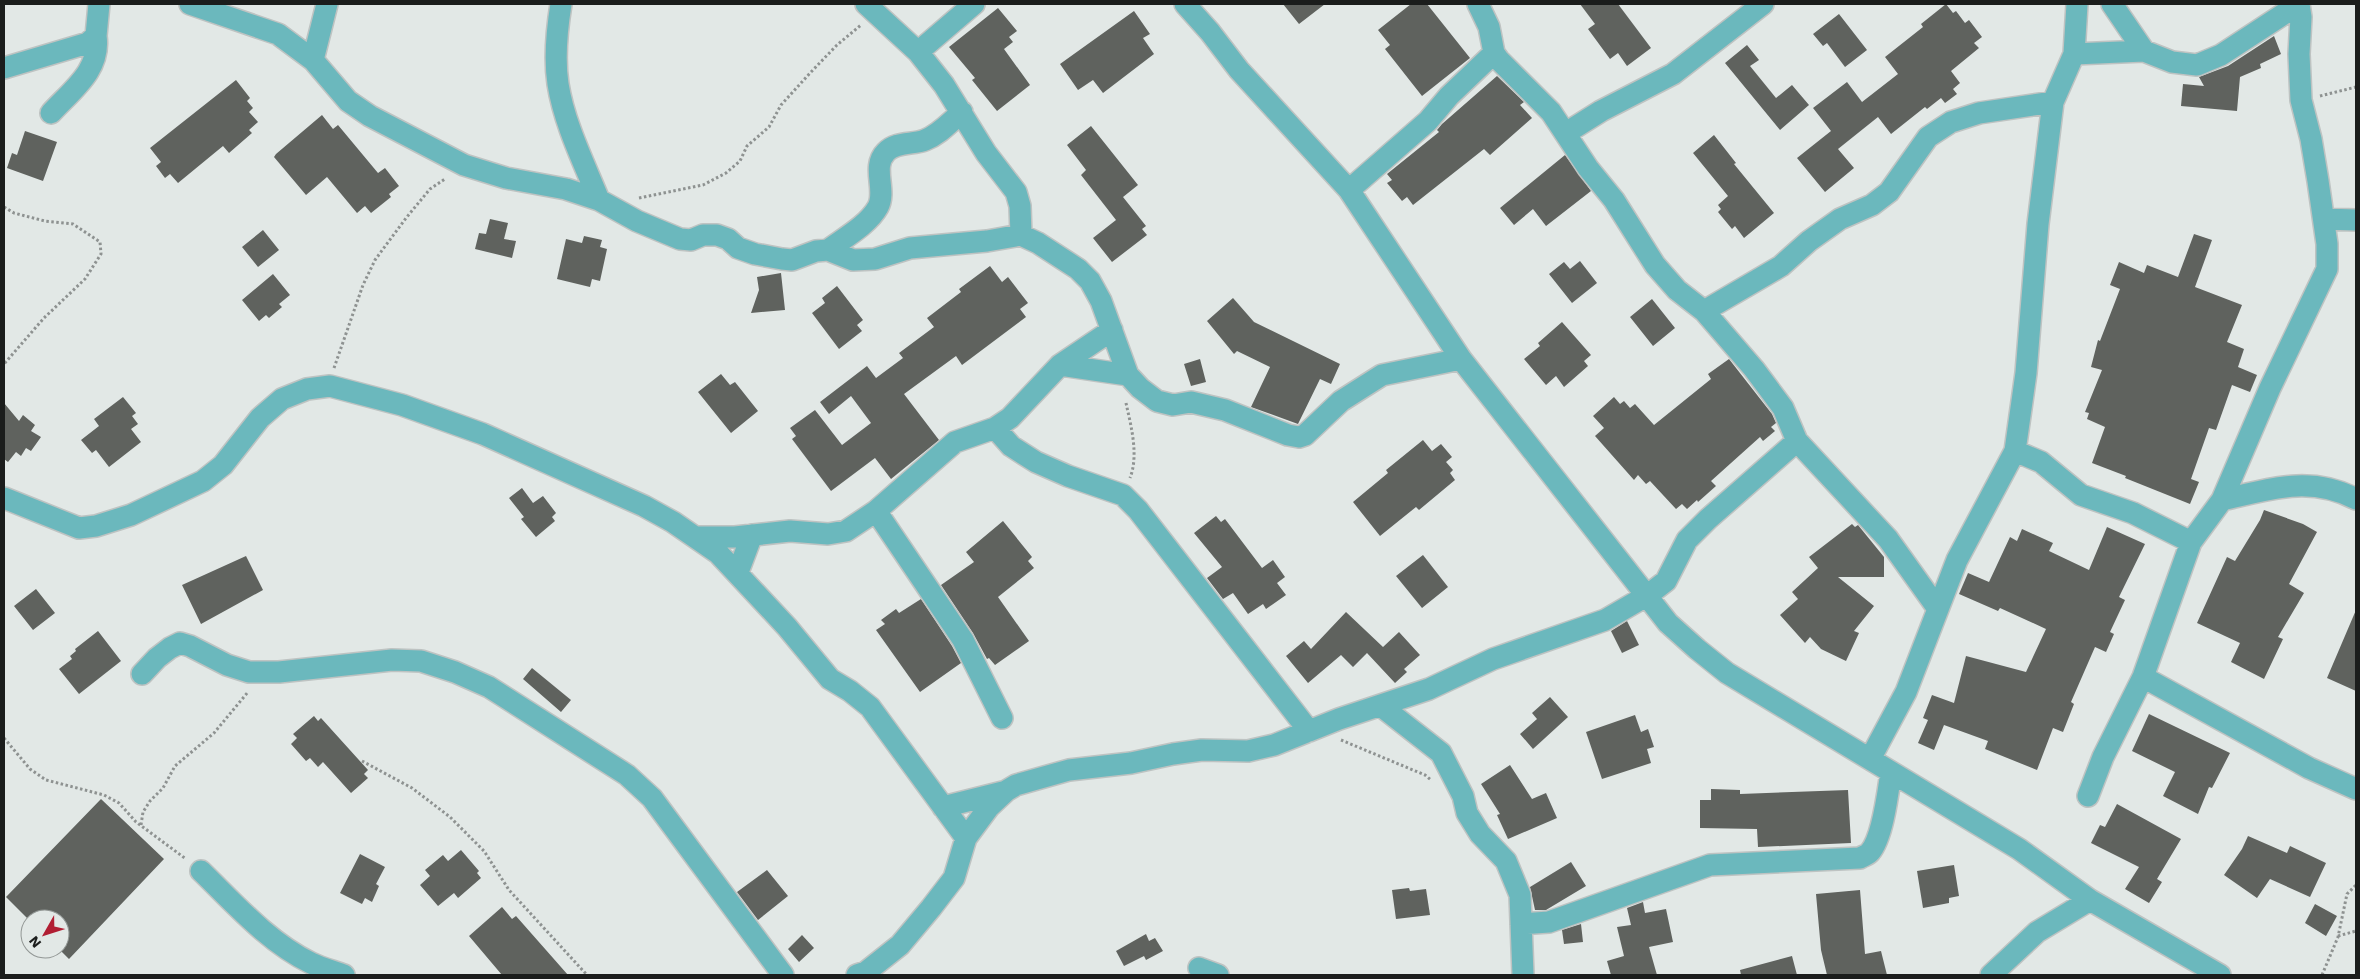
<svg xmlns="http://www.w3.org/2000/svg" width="2360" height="979" viewBox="0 0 2360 979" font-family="'Work Sans',sans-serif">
<rect width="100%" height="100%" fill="#e2e8e6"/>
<path fill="#5f625e" d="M 1283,4 L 1325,4 L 1299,24 Z
M 1411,4 L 1427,4 L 1470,58 L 1422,96 L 1385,49 L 1390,45 L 1378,30 Z
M 1580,4 L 1618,4 L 1651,48 L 1627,66 L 1618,53 L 1610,59 L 1588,29 L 1595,24 Z
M 1946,4 L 1953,13 L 1956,11 L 1965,23 L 1969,20 L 1982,37 L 1974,43 L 1979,48 L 1951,71 L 1960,83 L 1953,89 L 1957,94 L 1945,103 L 1941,98 L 1927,109 L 1925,107 L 1891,134 L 1878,117 L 1838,149 L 1854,168 L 1825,192 L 1797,158 L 1831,131 L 1813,108 L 1847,82 L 1862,102 L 1898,74 L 1885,57 L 1923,27 L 1921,24 Z
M 998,8 L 1017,31 L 1009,37 L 1013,42 L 1004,49 L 1030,85 L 997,111 L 972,80 L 975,78 L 949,47 Z
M 1134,11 L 1150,34 L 1143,38 L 1154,54 L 1103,93 L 1093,80 L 1078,90 L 1060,64 Z
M 1839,14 L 1867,50 L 1845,67 L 1827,43 L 1823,46 L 1813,34 Z
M 2274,36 L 2281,54 L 2260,64 L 2261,68 L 2240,77 L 2237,111 L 2181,106 L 2183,84 L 2204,86 L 2199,77 L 2228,66 Z
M 1747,45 L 1759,60 L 1750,66 L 1776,98 L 1792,85 L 1809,105 L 1780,130 L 1725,63 Z
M 1497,76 L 1524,102 L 1520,105 L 1532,118 L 1490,155 L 1484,149 L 1413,205 L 1407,197 L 1402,201 L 1387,183 L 1392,180 L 1387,174 L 1439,132 L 1437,130 L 1442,124 Z
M 236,80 L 250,98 L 247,101 L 253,108 L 249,112 L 258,122 L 249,130 L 252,133 L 229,153 L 223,146 L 178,183 L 170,174 L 165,178 L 156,166 L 161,162 L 150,148 Z
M 322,115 L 333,129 L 338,125 L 378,173 L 385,168 L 399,186 L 389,194 L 391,197 L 371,213 L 365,206 L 357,213 L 327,177 L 306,195 L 274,157 L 276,154 Z
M 1091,126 L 1138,185 L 1123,197 L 1146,226 L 1142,229 L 1147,235 L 1112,262 L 1093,238 L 1116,220 L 1081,175 L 1086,170 L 1067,145 Z
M 25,131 L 57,142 L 43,181 L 7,168 L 12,153 L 17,155 Z
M 1714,135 L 1736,163 L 1734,164 L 1774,213 L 1744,238 L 1735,226 L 1732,229 L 1718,212 L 1721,209 L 1718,205 L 1728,196 L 1693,153 Z
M 1565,155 L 1591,191 L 1546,226 L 1533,209 L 1514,225 L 1500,208 Z
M 490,219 L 508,223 L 504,239 L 516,241 L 512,258 L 475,249 L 479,233 L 486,234 Z
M 263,230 L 279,250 L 258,267 L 242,247 Z
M 2194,234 L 2212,240 L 2195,287 L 2242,305 L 2227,342 L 2244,349 L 2238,367 L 2257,375 L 2250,392 L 2232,385 L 2216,430 L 2209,428 L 2191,479 L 2199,482 L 2190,504 L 2125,478 L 2126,476 L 2092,463 L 2105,427 L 2087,419 L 2089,413 L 2085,412 L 2102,370 L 2091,367 L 2098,340 L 2100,341 L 2120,289 L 2110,285 L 2119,262 L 2144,273 L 2147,265 L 2178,277 Z
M 584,236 L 602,240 L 600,247 L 607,249 L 600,281 L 592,279 L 590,287 L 557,279 L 566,239 L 582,243 Z
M 1580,261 L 1597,283 L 1572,303 L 1549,274 L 1564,262 L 1570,269 Z
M 990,266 L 1002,282 L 1008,277 L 1028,303 L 1020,309 L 1026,317 L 962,365 L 956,356 L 904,394 L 939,440 L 891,479 L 875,458 L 831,491 L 792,439 L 796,436 L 790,428 L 815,410 L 842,445 L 871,423 L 851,396 L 829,414 L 820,402 L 867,366 L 876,378 L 903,358 L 899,353 L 934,327 L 927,318 L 961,292 L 959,289 Z
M 781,273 L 785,310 L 751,313 L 759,290 L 757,277 Z
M 273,274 L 290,295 L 279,304 L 282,307 L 269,318 L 266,315 L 259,321 L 242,300 Z
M 837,286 L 863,320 L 857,325 L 862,331 L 839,349 L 812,313 L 825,303 L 822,298 Z
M 1233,298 L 1254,322 L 1340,364 L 1331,384 L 1320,379 L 1298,424 L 1251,407 L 1270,367 L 1237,351 L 1234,354 L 1207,321 Z
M 1652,299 L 1675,328 L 1653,346 L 1630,317 Z
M 1562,322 L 1591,355 L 1584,361 L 1588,366 L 1564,387 L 1556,376 L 1546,385 L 1524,359 L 1540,346 L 1538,343 Z
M 1200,359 L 1206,382 L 1191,386 L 1184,364 Z
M 1729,359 L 1772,414 L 1776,423 L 1771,427 L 1775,431 L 1763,441 L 1760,437 L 1711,481 L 1716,486 L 1698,502 L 1697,500 L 1687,509 L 1682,504 L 1676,509 L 1650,481 L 1646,484 L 1638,475 L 1634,480 L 1595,436 L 1604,428 L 1593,416 L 1614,397 L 1620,404 L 1624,401 L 1630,408 L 1635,404 L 1654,425 L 1711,379 L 1708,374 Z
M 721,374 L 730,385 L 735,382 L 758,411 L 731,433 L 698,392 Z
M 123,397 L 136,413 L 132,416 L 138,424 L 131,429 L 141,442 L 109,467 L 96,450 L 92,453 L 81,440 L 99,426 L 94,419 Z
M 4,403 L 19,421 L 23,415 L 35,425 L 31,431 L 41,437 L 31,451 L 26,448 L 21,456 L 16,452 L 8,462 L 4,459 Z
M 1423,440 L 1432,451 L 1441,444 L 1452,457 L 1446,462 L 1453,470 L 1450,473 L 1455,480 L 1419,510 L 1416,507 L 1380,536 L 1353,502 L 1388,473 L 1386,470 Z
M 522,488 L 533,503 L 543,496 L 556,513 L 552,517 L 555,521 L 536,537 L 521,519 L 524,517 L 509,498 Z
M 2264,510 L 2303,524 L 2317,532 L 2289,584 L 2304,593 L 2278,637 L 2283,639 L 2264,679 L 2231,662 L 2240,643 L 2197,623 L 2227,557 L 2235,561 L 2260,520 Z
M 1216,516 L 1221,522 L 1225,519 L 1262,568 L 1273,560 L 1285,577 L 1277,583 L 1286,595 L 1266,609 L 1263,604 L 1248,614 L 1233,593 L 1223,599 L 1207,578 L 1222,567 L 1194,533 Z
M 1003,521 L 1032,557 L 1028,561 L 1034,568 L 998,597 L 1029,641 L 995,665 L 989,658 L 987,659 L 973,633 L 941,585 L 974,562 L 966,552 Z
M 1852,524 L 1855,527 L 1858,525 L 1884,557 L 1884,577 L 1838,577 L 1874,606 L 1854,631 L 1859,633 L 1846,661 L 1821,649 L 1810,637 L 1805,643 L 1780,615 L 1798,599 L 1792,592 L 1818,568 L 1809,557 Z
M 2107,527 L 2145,544 L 2119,597 L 2125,600 L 2110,632 L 2114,634 L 2106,652 L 2095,647 L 2071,702 L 2074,704 L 2063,732 L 2053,728 L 2037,770 L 1985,749 L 1988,741 L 1944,725 L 1934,750 L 1918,743 L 1928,720 L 1923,718 L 1932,695 L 1954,703 L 1966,656 L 2026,672 L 2046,629 L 2000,608 L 1998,611 L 1959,594 L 1968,573 L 1989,582 L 2010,537 L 2017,541 L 2022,529 L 2053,543 L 2049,551 L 2089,570 Z
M 1423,555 L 1448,587 L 1422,608 L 1396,576 Z
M 246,556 L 263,590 L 201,624 L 182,585 Z
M 36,589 L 55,613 L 33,630 L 14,606 Z
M 921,599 L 952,646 L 961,663 L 920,692 L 876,630 L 885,624 L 881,620 L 896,609 L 899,613 Z
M 2356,610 L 2356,691 L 2327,678 Z
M 1346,612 L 1383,647 L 1399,632 L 1420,655 L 1404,669 L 1407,672 L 1395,683 L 1367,653 L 1353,667 L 1341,655 L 1308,683 L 1286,656 L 1304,641 L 1311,649 Z
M 1627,621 L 1639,645 L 1622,653 L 1611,631 Z
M 98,631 L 121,661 L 79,694 L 59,669 L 72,659 L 70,656 L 76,651 L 75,649 Z
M 532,668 L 571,700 L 561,712 L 523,679 Z
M 1550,697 L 1568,717 L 1533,749 L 1520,734 L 1537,719 L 1532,713 Z
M 2149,714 L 2230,753 L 2212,788 L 2209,787 L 2198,814 L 2163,796 L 2175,772 L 2132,751 Z
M 1635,715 L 1641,732 L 1648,729 L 1654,747 L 1647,749 L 1651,763 L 1602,779 L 1586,732 Z
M 314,716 L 318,721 L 321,718 L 368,770 L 364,774 L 368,778 L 351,793 L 323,762 L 318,767 L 310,758 L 306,761 L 291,744 L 297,738 L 293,734 Z
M 1510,765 L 1532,799 L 1546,793 L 1557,818 L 1508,839 L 1497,815 L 1500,814 L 1481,784 Z
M 1711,789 L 1740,790 L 1740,794 L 1848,790 L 1851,843 L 1758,847 L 1757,829 L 1700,828 L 1700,800 L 1711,800 Z
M 101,799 L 164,859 L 69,959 L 60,950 L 60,919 L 28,919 L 6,897 Z
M 2117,804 L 2181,839 L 2157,879 L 2162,882 L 2149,903 L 2125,889 L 2139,867 L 2091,843 L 2100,825 L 2105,827 Z
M 2248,836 L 2287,853 L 2290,846 L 2326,863 L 2310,897 L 2270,879 L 2257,898 L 2224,875 L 2242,849 Z
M 461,850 L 479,871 L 477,873 L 481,878 L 458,898 L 454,893 L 438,906 L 420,885 L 430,876 L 425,870 L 443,855 L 448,861 Z
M 360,854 L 385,867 L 376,884 L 379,886 L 372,902 L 365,898 L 362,904 L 340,893 Z
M 1571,862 L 1586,886 L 1546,910 L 1535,910 L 1530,887 Z
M 1954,865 L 1959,896 L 1949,898 L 1949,903 L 1923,908 L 1917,871 Z
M 767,870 L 788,896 L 758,920 L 737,892 Z
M 1409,888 L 1410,891 L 1426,889 L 1430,915 L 1396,919 L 1392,890 Z
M 1860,890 L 1865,954 L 1881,951 L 1887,975 L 1827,975 L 1821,950 L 1816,894 Z
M 1643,902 L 1645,913 L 1666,909 L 1673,942 L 1649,947 L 1657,975 L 1611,975 L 1607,961 L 1624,956 L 1617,927 L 1631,925 L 1627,908 Z
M 2315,904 L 2337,916 L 2326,936 L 2305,923 Z
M 502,907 L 512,919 L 516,916 L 568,975 L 502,975 L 469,936 Z
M 1581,924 L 1583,942 L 1564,944 L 1562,930 Z
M 1146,934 L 1149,941 L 1155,938 L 1163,951 L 1146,960 L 1144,956 L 1124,966 L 1116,951 Z
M 802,935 L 814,948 L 799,962 L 788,949 Z
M 1792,956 L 1797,975 L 1741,975 L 1740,970 Z"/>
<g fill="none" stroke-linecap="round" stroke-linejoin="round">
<defs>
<path id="minor" d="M 190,4 L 278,34 L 313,60 L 348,101 L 370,116 L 464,165 L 506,178 L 566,189 L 599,200 L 637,221 L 680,239 L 691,240 L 703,235 L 717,235 L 728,239 L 738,248 L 755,254 L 782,259 L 792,260 L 816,251 L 828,250 L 853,260 L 875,259 L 910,248 L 987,241 L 1021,235 L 1038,243 L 1078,269 L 1090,281 L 1101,301 L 1128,375 L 1140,388 L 1157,401 L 1173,405 L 1191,402 L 1225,410 L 1288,435 L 1299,437 L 1305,435 L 1341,401 L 1382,375 L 1461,359 L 1668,623 L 1697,649 L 1727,673 L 2019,849 L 2090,900 L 2220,975
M 561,4 C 557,29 554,58 558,84 C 564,123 584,163 599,200
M 866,4 L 918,52 L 944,85 L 986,153 L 1016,192 L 1020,206 L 1021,235
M 1185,4 L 1210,32 L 1239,70 L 1349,190 L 1461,359
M 1478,4 L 1489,27 L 1494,53 L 1499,60 L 1551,112 L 1588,168 L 1614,200 L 1655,265 L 1677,290 L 1704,311 L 1754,369 L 1783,408 L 1797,441 L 1888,539 L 1938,609
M 2112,4 L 2144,51
M 918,52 L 974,4
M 2074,54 L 2144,51 L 2172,62 L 2197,65 L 2221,55 L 2299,4
M 313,60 L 327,4
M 4,68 L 88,43 L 96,36 L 99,4
M 51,113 C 72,90 101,70 96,36
M 1566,133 L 1601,111 L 1673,74 L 1763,4
M 1349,190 L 1428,121 L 1449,96 L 1494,53
M 2324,219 L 2356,220
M 828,250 C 844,238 868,225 878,207 C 887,190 871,167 886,152 C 896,141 913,145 925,140 C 940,134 950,122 962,112
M 1704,311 L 1781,266 L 1809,241 L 1840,219 L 1872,205 L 1889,192 L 1928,137 L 1951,122 L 1979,113 L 2053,102
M 1060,365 L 1128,375
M 995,428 L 1011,446 L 1036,462 L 1068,476 L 1123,495 L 1138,510 L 1309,731
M 2015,451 L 2041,462 L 2081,495 L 2133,513 L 2191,542
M 4,498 L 79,528 L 96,526 L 131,515 L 203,481 L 223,465 L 260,418 L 282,399 L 307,389 L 330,386 L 402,405 L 483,434 L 644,506 L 673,522 L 718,553 L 787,627 L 830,679 L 850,691 L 870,707 L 966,838
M 2222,500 C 2270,489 2310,475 2356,499
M 876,511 L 963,640 L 1002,718
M 696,537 L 735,537 L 790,531 L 828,534 L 846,531 L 876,511 L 955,442 L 995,428 L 1010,418 L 1060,365 L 1112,330
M 738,572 L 752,535
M 142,674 L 157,658 L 170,648 L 180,643 L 190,646 L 227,665 L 249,672 L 279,672 L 392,660 L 421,661 L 455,672 L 489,687 L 627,775 L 652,798 L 783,975
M 2143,677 L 2309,768 L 2356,789
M 1381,706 L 1441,753 L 1463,796 L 1467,813 L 1480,834 L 1506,861 L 1520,895 L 1523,975
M 1870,759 L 1906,692 L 1957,560 L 2015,451 L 2026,373 L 2038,224 L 2053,102 L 2074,54 L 2077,4
M 2088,796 L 2103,757 L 2143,677 L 2191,542 L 2222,500 L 2270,388 L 2327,269 L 2327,244 L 2318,181 L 2311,139 L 2301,100 L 2299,54 L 2301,17 L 2299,4
M 943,807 L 1003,792
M 201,871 C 235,904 268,942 311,963 C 321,968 333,971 344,975
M 1521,924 L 1549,922 L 1710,865 L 1860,858 C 1863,856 1868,855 1870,852 C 1883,837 1888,792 1891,772
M 1199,968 L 1218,975
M 857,975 L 866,972 L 900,945 L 931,908 L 954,878 L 966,838 L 989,807 L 1006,791 L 1016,785 L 1069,770 L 1131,763 L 1173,754 L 1202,750 L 1248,751 L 1274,745 L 1339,719 L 1429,689 L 1493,659 L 1605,620 L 1648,595 L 1666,581 L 1687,540 L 1708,519 L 1797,441
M 1991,975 L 2037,932 L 2090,900"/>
</defs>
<use href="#minor" stroke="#bec3c2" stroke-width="24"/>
<path stroke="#8e9291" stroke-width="3" stroke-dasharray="2.5 2.5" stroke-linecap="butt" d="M 2320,96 L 2356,87
M 639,198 L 703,185 L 726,173 L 740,161 L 747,146 L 769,127 L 781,105 L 811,72 L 837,45 L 861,25
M 4,207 L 14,213 L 45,221 L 73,224 L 100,242 L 101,254 L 85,279 L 44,318 L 4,364
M 334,368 L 363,285 L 375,260 L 406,218 L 430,189 L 445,179
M 1126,403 C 1131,426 1139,455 1130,478
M 4,738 L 30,769 L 46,780 L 104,795 L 119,803 L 136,822 L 186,859
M 1341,740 L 1425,775 L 1431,780
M 362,761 L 412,788 L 450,817 L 484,851 L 509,890 L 587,975
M 141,825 L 143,812 L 150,801 L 163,788 L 175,766 L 214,733 L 248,692
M 2338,936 L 2356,931
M 2322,975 L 2338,937 L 2347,894 L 2356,885"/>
<use href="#minor" stroke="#6bb8bd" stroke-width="21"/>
</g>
<rect width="2360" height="979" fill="none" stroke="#1b1d1c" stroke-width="10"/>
<g transform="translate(45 934) rotate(231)"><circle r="24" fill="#e2e8e6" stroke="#929795"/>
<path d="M0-4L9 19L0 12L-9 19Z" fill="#b11e33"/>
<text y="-8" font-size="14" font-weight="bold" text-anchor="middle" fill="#1b1d1c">N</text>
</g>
</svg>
